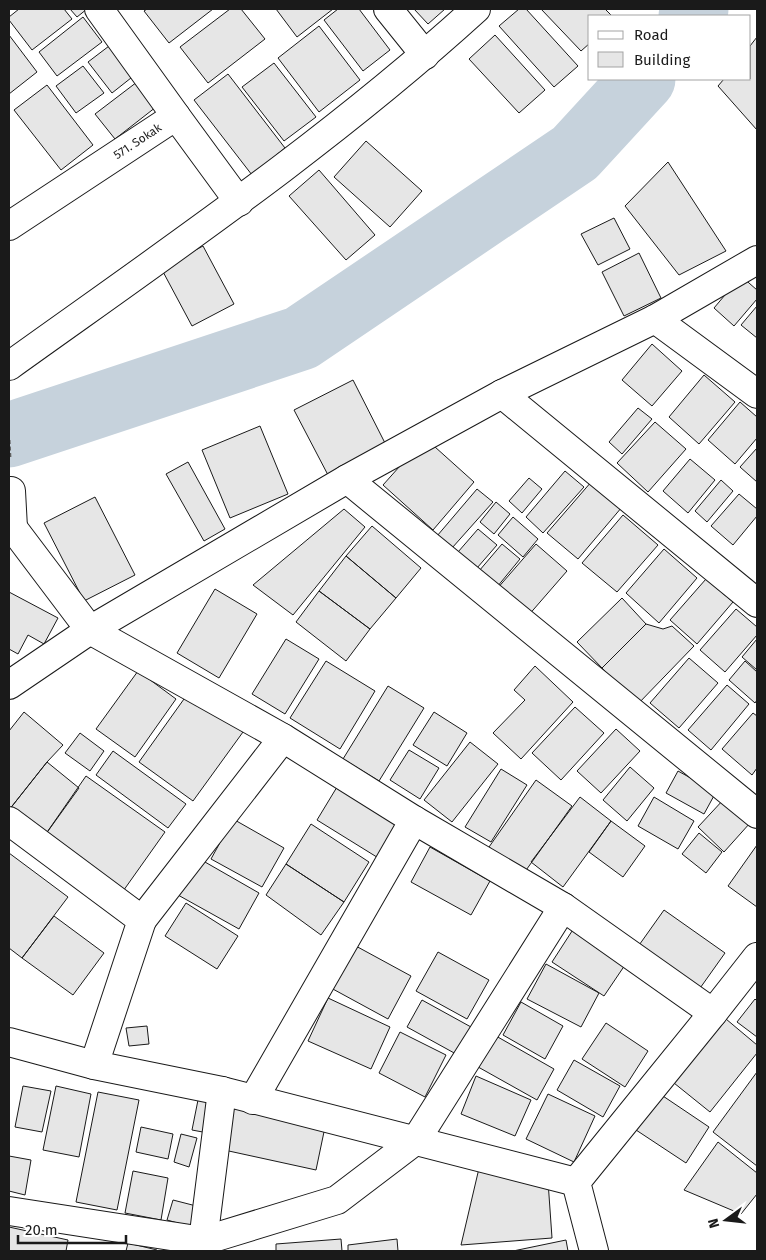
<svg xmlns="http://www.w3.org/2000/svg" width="766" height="1260" viewBox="0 0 766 1260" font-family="'Fira Sans',sans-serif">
<rect width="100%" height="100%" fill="#fff"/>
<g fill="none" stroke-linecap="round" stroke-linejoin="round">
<path stroke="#c6d2dc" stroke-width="65" d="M 691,16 L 696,9
M 9,435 L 301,338 L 575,153 L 643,79"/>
</g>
<path fill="#e6e6e6" stroke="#1a1a1a" d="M 19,9 L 64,9 L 72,19 L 32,50 L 9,20 L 9,17 Z
M 70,9 L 87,9 L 77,17 Z
M 147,9 L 213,9 L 169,43 L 144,11 Z
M 230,9 L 241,9 L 265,39 L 208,83 L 180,47 Z
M 276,9 L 333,9 L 297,37 Z
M 338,9 L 359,9 L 390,50 L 363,71 L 324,20 Z
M 414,9 L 445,9 L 428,24 Z
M 519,9 L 526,9 L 578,66 L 554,87 L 499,26 Z
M 541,9 L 605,9 L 612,16 L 590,16 L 590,43 L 581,51 Z
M 83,17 L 102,42 L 57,76 L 39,52 Z
M 319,26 L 360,80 L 319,112 L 278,58 Z
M 9,35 L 37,72 L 9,94 Z
M 495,35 L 545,90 L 519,113 L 469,59 Z
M 757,37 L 757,130 L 718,86 L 724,79 L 750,79 L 750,46 Z
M 113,43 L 136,74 L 112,93 L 88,62 Z
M 274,63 L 316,117 L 284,141 L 242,87 Z
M 83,66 L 104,93 L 76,113 L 56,86 Z
M 228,74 L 285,148 L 252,175 L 194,100 Z
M 137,82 L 156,107 L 115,139 L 95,114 Z
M 47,85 L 93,145 L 61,170 L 14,110 Z
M 366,141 L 422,191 L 390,227 L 334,177 Z
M 668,162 L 726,251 L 679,275 L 625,206 Z
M 319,170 L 375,235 L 346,260 L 289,196 Z
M 614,218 L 630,249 L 598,265 L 581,234 Z
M 203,246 L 234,304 L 192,326 L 161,268 Z
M 639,253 L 661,298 L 624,316 L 602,272 Z
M 741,276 L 757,290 L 757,299 L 734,326 L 714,308 Z
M 757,306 L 757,338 L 741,325 Z
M 652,344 L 682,371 L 652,406 L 622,380 Z
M 704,375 L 735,402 L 699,444 L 669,417 Z
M 353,380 L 386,445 L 328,475 L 294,410 Z
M 740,402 L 757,417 L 757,438 L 735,464 L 708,440 Z
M 638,408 L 652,419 L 622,454 L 609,442 Z
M 655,422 L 686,449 L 648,492 L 617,463 Z
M 260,426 L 288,494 L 230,518 L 202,450 Z
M 425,438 L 474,482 L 433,530 L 383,485 Z
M 757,448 L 757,482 L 740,467 Z
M 690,459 L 715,480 L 688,513 L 663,491 Z
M 188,462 L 225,529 L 204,541 L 166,474 Z
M 565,471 L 584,487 L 543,533 L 526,517 Z
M 529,478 L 542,489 L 522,513 L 509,501 Z
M 721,480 L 733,491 L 707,522 L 695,511 Z
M 592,481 L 622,507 L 578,559 L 547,533 Z
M 477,489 L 493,502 L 452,548 L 437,536 Z
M 739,494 L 757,509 L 757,516 L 733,545 L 711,526 Z
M 95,497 L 135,575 L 84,601 L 44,523 Z
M 496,502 L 510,514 L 494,534 L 480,522 Z
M 344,509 L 365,527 L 293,615 L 253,585 Z
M 623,515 L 658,545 L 617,592 L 582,563 Z
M 513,517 L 538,539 L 523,557 L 498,535 Z
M 372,526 L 421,568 L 396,598 L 346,556 Z
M 478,529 L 497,545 L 477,568 L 458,552 Z
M 502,544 L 520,559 L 497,587 L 479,571 Z
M 536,544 L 567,571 L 527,617 L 496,590 Z
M 664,549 L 697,578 L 659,623 L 626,593 Z
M 346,556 L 396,598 L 370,629 L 319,591 Z
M 706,579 L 733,602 L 697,644 L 670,620 Z
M 215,589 L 257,614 L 219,678 L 177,653 Z
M 319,591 L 370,629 L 346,661 L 296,622 Z
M 9,592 L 58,618 L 44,644 L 28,635 L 18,654 L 9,649 Z
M 622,598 L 646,624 L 602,668 L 577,642 Z
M 736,609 L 757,627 L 757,635 L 725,672 L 700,650 Z
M 646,624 L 663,629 L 672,626 L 694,646 L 636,706 L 602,668 Z
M 286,639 L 319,659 L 285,714 L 252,694 Z
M 757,639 L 757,670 L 742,657 Z
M 689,658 L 718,683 L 679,728 L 650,703 Z
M 326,661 L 375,691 L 340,749 L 290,718 Z
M 745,661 L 757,672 L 757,700 L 755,703 L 729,680 Z
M 535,666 L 573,702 L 521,759 L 493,733 L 525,700 L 514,690 Z
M 138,671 L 176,699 L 135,757 L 96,729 Z
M 727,685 L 749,704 L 711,750 L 688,730 Z
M 388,686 L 424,708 L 379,781 L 343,759 Z
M 189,692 L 243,732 L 193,801 L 139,762 Z
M 575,707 L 604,733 L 561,780 L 532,753 Z
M 24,712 L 63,745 L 47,762 L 9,810 L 9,731 Z
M 434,712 L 467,733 L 447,766 L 413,745 Z
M 753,713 L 757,716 L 757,768 L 752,775 L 722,749 Z
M 616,729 L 640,751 L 601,793 L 577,771 Z
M 80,733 L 104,751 L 90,771 L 65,753 Z
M 470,742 L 498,764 L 452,822 L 424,800 Z
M 409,750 L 439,768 L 420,799 L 390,780 Z
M 113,751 L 186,804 L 168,828 L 96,775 Z
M 47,762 L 79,788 L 43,838 L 9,810 Z
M 630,767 L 654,788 L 627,821 L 603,800 Z
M 501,769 L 527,785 L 491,842 L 465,827 Z
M 678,771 L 716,792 L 704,814 L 666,793 Z
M 86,776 L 165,832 L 121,894 L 43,838 Z
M 536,780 L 572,806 L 524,873 L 489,847 Z
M 337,787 L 400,826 L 380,859 L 317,820 Z
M 580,797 L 611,821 L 563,887 L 531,862 Z
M 654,797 L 694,821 L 678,849 L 638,826 Z
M 724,799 L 750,823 L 724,852 L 698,827 Z
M 233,819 L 284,848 L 262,887 L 211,859 Z
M 611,821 L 645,846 L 623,877 L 589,852 Z
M 311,824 L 369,862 L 344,902 L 286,864 Z
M 699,833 L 722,852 L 706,873 L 682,854 Z
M 757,845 L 757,907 L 728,886 Z
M 430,847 L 490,881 L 471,915 L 411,882 Z
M 9,853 L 68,897 L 22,958 L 9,948 Z
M 198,858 L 259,893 L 239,929 L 178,895 Z
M 286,864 L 344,902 L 321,935 L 266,895 Z
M 186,903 L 238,936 L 217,969 L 165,936 Z
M 664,910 L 725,953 L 698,991 L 637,948 Z
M 54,916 L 104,953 L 73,995 L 22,958 Z
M 574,928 L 627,962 L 604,996 L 552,962 Z
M 354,945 L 411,976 L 388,1019 L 331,988 Z
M 438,952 L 489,980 L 467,1019 L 416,991 Z
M 546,964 L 599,993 L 581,1027 L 527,999 Z
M 328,998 L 390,1027 L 371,1069 L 308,1041 Z
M 755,999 L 757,1001 L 757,1037 L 737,1022 Z
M 422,1000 L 471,1027 L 456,1054 L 407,1027 Z
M 521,1002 L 563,1026 L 545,1059 L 503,1035 Z
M 726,1019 L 757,1045 L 757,1053 L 710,1112 L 674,1083 Z
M 606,1023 L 648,1051 L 625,1087 L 582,1059 Z
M 147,1026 L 149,1044 L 129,1046 L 126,1028 Z
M 400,1032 L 446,1055 L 425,1097 L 379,1073 Z
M 489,1032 L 554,1069 L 537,1100 L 471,1063 Z
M 574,1060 L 620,1086 L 603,1117 L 557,1090 Z
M 757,1072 L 757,1166 L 713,1132 Z
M 476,1076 L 531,1100 L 515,1136 L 461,1114 Z
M 23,1086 L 51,1091 L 42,1132 L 15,1127 Z
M 56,1086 L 91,1094 L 79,1157 L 43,1150 Z
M 98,1092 L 139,1100 L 117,1210 L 76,1202 Z
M 657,1092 L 709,1127 L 686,1163 L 633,1128 Z
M 548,1094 L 595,1116 L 574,1162 L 526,1139 Z
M 199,1095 L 214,1099 L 208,1133 L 192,1130 Z
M 224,1105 L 325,1127 L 316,1170 L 215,1148 Z
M 141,1127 L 173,1134 L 168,1159 L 136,1152 Z
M 181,1134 L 197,1138 L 189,1167 L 174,1162 Z
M 718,1142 L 757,1173 L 757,1194 L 741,1214 L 684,1190 Z
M 9,1156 L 31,1160 L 25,1195 L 9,1191 Z
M 480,1164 L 548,1181 L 552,1238 L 461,1245 Z
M 133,1171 L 168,1178 L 161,1220 L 125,1213 Z
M 173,1200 L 204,1208 L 199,1229 L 167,1220 Z
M 9,1227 L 68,1240 L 66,1251 L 9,1251 Z
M 341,1239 L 342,1251 L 276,1251 L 276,1244 Z
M 397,1239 L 398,1251 L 348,1251 L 348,1245 Z
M 566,1240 L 568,1251 L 513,1251 Z
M 128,1243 L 157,1250 L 157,1251 L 126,1251 Z"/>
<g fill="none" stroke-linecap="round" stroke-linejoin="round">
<defs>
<g id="street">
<path d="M 99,9 L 176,116"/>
<path d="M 388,9 L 425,55"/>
<path id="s1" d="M 9,226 L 176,116 L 239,202"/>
<path d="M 655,319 L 757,394"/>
<path d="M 9,366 C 168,252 331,141 476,9"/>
<path d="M 502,394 L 757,603"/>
<path d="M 347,479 L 502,394 L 655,319 L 757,260"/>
<path d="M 11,491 L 13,528"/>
<path d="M 9,531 L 13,528 L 90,630 L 283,738 L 414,820 L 563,907 L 713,1013 L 757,957"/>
<path d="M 9,685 L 90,630 L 347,479 L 757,814"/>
<path d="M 9,821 L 142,920 L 94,1065"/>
<path d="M 142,920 L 283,738"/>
<path d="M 9,1042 L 94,1065 L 222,1091 L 576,1182"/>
<path d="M 253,1100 L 414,820"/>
<path d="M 9,1211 L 203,1241 L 337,1200 L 416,1140 L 563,907"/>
<path d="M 200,1251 L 203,1241 L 222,1091"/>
<path d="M 594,1251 L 576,1182 L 713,1013"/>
</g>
</defs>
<use href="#street" stroke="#1a1a1a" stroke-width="30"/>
<path stroke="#5f5f5f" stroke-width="3" stroke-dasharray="4 2.5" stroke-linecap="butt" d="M 9,440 L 10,459"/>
<use href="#street" stroke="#fff" stroke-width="28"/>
</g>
<g text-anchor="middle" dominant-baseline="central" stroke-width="4" stroke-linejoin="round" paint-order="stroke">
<g font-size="12" fill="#1a1a1a" stroke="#fff">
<text stroke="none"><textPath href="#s1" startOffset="154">571. Sokak</textPath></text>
</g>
</g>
<rect width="766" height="1260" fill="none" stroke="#1a1a1a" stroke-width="20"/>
<rect x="588" y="15" width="162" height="65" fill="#ffffff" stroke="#a3a3a3"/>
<rect x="598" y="31" width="25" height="8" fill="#ffffff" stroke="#a3a3a3"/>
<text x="634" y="40" font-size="15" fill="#1a1a1a">Road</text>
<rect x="598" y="52" width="25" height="15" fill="#e6e6e6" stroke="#a3a3a3"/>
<text x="634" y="65" font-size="15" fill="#1a1a1a">Building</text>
<g transform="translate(726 1220) rotate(255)" stroke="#ffffff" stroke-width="4" paint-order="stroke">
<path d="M0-4L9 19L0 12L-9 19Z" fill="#1a1a1a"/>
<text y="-8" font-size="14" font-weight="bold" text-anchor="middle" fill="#1a1a1a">N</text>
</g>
<path d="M18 1235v8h108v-8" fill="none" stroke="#1a1a1a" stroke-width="2.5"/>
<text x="25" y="1235" font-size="15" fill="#1a1a1a" stroke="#ffffff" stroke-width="4" paint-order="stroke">20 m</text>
</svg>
